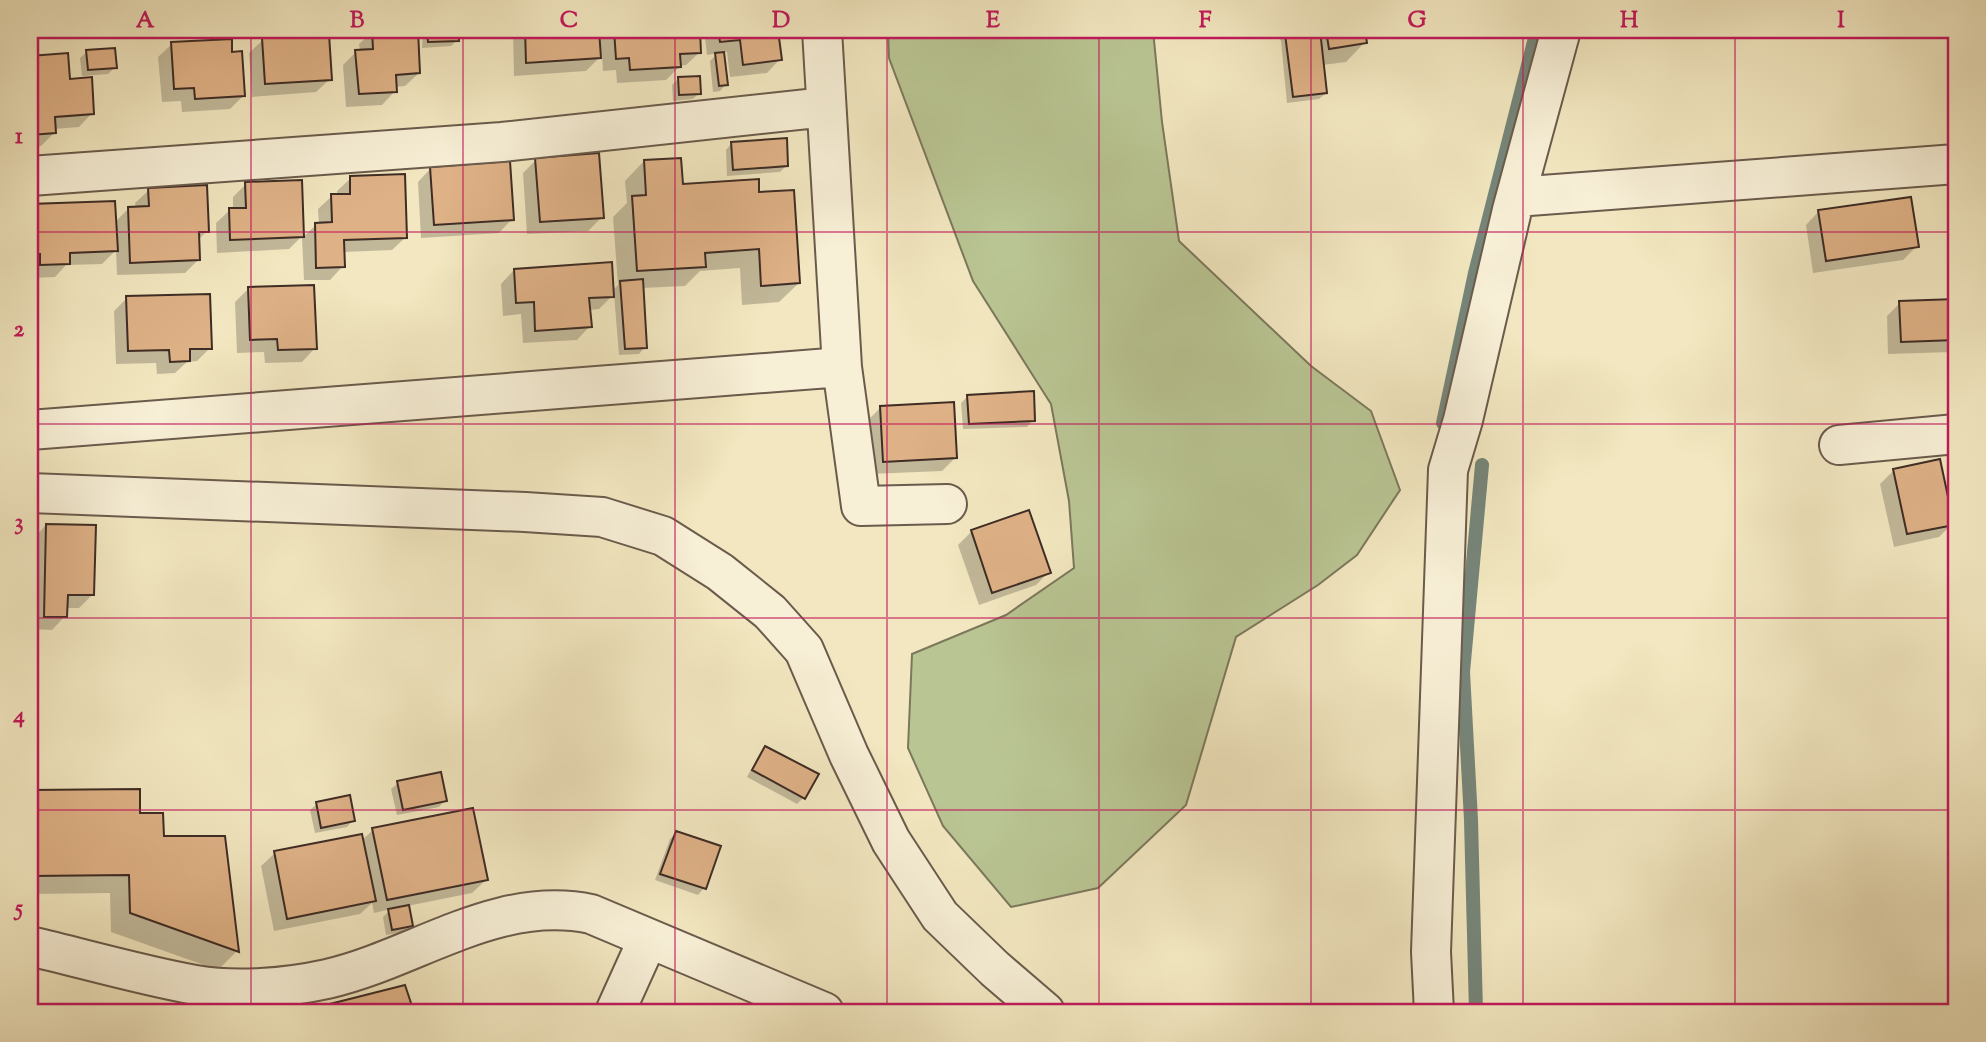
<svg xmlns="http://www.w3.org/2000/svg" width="1986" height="1042" viewBox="0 0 1986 1042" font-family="'Sorts Mill Goudy',serif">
<rect width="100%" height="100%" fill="#f2e7c0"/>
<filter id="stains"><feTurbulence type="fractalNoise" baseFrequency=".00286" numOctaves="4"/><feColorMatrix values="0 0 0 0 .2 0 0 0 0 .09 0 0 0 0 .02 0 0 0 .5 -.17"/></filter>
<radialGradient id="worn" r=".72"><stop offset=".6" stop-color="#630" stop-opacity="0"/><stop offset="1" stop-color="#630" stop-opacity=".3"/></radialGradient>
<path fill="#b9c593" stroke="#7c785c" stroke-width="2" d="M 888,30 L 1153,30 L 1162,122 L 1179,241 L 1311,366 L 1371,411 L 1400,490 L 1357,555 L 1318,585 L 1236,637 L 1186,805 L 1098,888 L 1011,907 L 943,826 L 908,748 L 912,654 L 1006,615 L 1074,568 L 1069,501 L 1051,404 L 973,281 L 889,58 Z"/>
<path fill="#0003" d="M 416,30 L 419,73 L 405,86 L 395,87 L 395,91 L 382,105 L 346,107 L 343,65 L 356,52 L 360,52 L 359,44 L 373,31 Z
M 423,30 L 456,30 L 457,40 L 451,46 L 422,48 Z
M 513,30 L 698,30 L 700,52 L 686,65 L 680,66 L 666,80 L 617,83 L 616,70 L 603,71 L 602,55 L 586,71 L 514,76 Z
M 704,30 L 776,30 L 780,59 L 767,73 L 730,77 L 727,52 L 722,53 L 726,84 L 720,91 L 713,92 L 710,61 L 718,53 L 707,55 Z
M 1275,30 L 1363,30 L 1365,42 L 1346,62 L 1322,65 L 1326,93 L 1319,99 L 1287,103 L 1281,41 Z
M 263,40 L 330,79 L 316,92 L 252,97 L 249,53 Z
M 172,44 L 231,53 L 244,95 L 230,109 L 182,112 L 181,101 L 162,102 L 158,57 Z
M 87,52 L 115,67 L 108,74 L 82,76 L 80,58 Z
M 66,55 L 68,81 L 92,113 L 79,127 L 54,129 L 54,133 L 41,146 L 30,147 L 30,58 Z
M 678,79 L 699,93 L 693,99 L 673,101 L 672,85 Z
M 732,143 L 787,165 L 780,172 L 727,176 L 726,150 Z
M 536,160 L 602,217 L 588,231 L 527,234 L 523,173 Z
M 644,161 L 681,186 L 758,194 L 799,283 L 779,302 L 742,305 L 740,268 L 700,271 L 685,286 L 642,288 L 645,347 L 639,354 L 619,355 L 614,294 L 599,309 L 589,310 L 590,326 L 577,340 L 523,343 L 521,314 L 503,316 L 501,284 L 514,270 L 612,291 L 618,285 L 613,217 L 627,203 L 625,181 Z
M 431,168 L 512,219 L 499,233 L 421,238 L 418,182 Z
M 351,178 L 406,237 L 392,250 L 343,252 L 343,266 L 330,280 L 304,280 L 302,238 L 316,225 L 319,225 L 318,209 L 332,196 L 337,196 L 337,191 Z
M 246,184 L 302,236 L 289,249 L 217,253 L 216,223 L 230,210 L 233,210 L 233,197 Z
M 149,190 L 207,231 L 198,240 L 198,260 L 185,273 L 117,275 L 116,250 L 102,264 L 66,265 L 55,277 L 30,278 L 30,206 L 114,203 L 115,222 L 128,209 L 136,208 L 135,203 Z
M 1819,211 L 1917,246 L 1903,260 L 1813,273 L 1806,225 Z
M 248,289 L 315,348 L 302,362 L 265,363 L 264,352 L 237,353 L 235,302 Z
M 127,298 L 210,348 L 197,361 L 187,362 L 175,373 L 157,374 L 156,363 L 116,364 L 114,311 Z
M 1956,301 L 1956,348 L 1952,352 L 1888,354 L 1887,316 L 1900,303 Z
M 968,396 L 1033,420 L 1027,427 L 963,429 L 961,403 Z
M 881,407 L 955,458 L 942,471 L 870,474 L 867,421 Z
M 1893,471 L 1952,524 L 1939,537 L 1894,547 L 1880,484 Z
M 46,525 L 92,595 L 79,608 L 66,608 L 65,616 L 52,630 L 31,629 L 33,539 Z
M 972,531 L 1049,572 L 1036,585 L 979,605 L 958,545 Z
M 766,749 L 803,798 L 797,804 L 747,777 L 759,755 Z
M 398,783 L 445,800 L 439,807 L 397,815 L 391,789 Z
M 138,791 L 138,815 L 162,838 L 237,951 L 218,970 L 111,932 L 110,893 L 30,894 L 30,792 Z
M 317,804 L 353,820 L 347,827 L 315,833 L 310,810 Z
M 373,830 L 486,880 L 472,893 L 407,906 L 411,925 L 405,932 L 386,935 L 383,917 L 391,909 L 374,913 L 372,903 L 360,914 L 274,931 L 261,866 L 275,853 L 361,841 Z
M 676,833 L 704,888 L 698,895 L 655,880 L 670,839 Z
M 404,987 L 412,1012 L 316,1012 L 319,1009 Z"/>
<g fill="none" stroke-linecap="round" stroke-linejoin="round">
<path stroke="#768579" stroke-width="14" d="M 1443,423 L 1475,273 L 1537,30
M 1476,1012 L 1471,820 L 1463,672 L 1482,465"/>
</g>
<path fill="#deb186" stroke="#3e2c25" stroke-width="2" d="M 372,30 L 418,30 L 420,73 L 396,75 L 397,92 L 359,94 L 355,50 L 373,49 Z
M 427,30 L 458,30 L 459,41 L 428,42 Z
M 525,30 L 599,30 L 601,58 L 526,63 Z
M 614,30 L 700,30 L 701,53 L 680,54 L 681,67 L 630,70 L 629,58 L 616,59 Z
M 718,30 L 778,30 L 782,60 L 743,65 L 740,40 L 720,42 Z
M 1320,30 L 1327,93 L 1293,97 L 1285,34 Z
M 1326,30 L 1365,30 L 1367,43 L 1329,49 Z
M 329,34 L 332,80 L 265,84 L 262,38 Z
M 232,39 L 232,52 L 242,51 L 245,96 L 195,99 L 194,88 L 174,89 L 171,42 Z
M 115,48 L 117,68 L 88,70 L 86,50 Z
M 724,52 L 728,85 L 719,86 L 715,53 Z
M 68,53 L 70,79 L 92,77 L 94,114 L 55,117 L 56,133 L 30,135 L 30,56 Z
M 700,76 L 701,94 L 679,95 L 678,77 Z
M 787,138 L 788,166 L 733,170 L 731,142 Z
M 599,153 L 604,218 L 540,222 L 535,158 Z
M 681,158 L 683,184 L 759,179 L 759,192 L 794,190 L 800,283 L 761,286 L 759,249 L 705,253 L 706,267 L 637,271 L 632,196 L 646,195 L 644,160 Z
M 510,161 L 514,220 L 434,225 L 430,167 Z
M 405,174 L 407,238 L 344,240 L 345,267 L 316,268 L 315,223 L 332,222 L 331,194 L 350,194 L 350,176 Z
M 302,180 L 304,237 L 230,240 L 229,208 L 246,208 L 245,182 Z
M 207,185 L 209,232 L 199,232 L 200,260 L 130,263 L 128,207 L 149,206 L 148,188 Z
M 1911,197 L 1919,247 L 1826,261 L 1818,210 Z
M 115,201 L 118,251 L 70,253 L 70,264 L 40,265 L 40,254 L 30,254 L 30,204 Z
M 612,262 L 614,297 L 589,298 L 592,327 L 535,331 L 534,302 L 516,303 L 514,269 Z
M 643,279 L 647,348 L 625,349 L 620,281 Z
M 314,285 L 317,349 L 278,350 L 277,339 L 250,340 L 248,287 Z
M 210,294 L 212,349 L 190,349 L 190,361 L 170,362 L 169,350 L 128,351 L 126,296 Z
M 1956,299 L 1956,340 L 1901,342 L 1899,301 Z
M 1034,391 L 1035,421 L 969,424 L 967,395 Z
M 954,402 L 957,458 L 883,462 L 880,406 Z
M 1940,459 L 1954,525 L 1907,534 L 1893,469 Z
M 1029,510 L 1051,573 L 992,593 L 971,530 Z
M 46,524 L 96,525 L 94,595 L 68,595 L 67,617 L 44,617 Z
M 765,746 L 819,774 L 805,799 L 752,770 Z
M 441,772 L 447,801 L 403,810 L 397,781 Z
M 140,789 L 140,813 L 163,813 L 164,836 L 225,836 L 239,952 L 130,913 L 129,875 L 30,876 L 30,790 Z
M 350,795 L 355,821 L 321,828 L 316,802 Z
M 473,808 L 488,880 L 387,900 L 372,828 Z
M 676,831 L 721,846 L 706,889 L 660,874 Z
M 362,834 L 376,901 L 287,919 L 274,851 Z
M 409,905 L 413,926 L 392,930 L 388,909 Z
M 405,985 L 414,1012 L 320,1012 L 318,1007 Z"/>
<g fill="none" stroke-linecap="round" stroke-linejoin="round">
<defs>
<path id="minor" d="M 822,30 L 842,367 L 861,506 L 947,504
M 30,176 L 502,142 L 826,107
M 1516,197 L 1956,164
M 30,430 L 842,367
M 1839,445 L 1956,434
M 30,493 L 525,512 L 602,517 L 663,536 L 720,572 L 770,612 L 804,650 L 849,755 L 891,841 L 940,916 L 995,969 L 1045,1012
M 30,946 C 85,959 140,975 195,985 C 236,992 286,988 327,979 C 415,959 497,894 591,914 L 824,1012
M 615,1012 L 648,939
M 1434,1012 L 1431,952 L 1448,470 L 1463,420 L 1512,210 L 1561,30"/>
</defs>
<use href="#minor" stroke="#6b5b4c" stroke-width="42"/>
<use href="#minor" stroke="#f7efd6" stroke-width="38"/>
</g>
<path fill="none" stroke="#c2185b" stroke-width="2" stroke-opacity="0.55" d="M 251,30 L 251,1012M 463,30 L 463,1012M 675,30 L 675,1012M 887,30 L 887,1012M 1099,30 L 1099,1012M 1311,30 L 1311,1012M 1523,30 L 1523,1012M 1735,30 L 1735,1012M 30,232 L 1956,232M 30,424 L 1956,424M 30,618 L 1956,618M 30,810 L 1956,810"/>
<rect width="1986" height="1042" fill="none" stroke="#f2e7c0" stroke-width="77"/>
<rect x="38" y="38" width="1910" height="966" fill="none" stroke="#c2185b" stroke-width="2.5"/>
<g font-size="23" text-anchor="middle" font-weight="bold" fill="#c2185b">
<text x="145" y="27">A</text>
<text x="357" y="27">B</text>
<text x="569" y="27">C</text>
<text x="781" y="27">D</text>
<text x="993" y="27">E</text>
<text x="1205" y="27">F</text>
<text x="1417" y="27">G</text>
<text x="1629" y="27">H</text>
<text x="1841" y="27">I</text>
<text x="19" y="143">1</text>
<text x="19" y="336">2</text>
<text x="19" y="529">3</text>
<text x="19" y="722">4</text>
<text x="19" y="915">5</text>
</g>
<rect width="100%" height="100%" filter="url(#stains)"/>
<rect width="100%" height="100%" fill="url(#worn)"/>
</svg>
